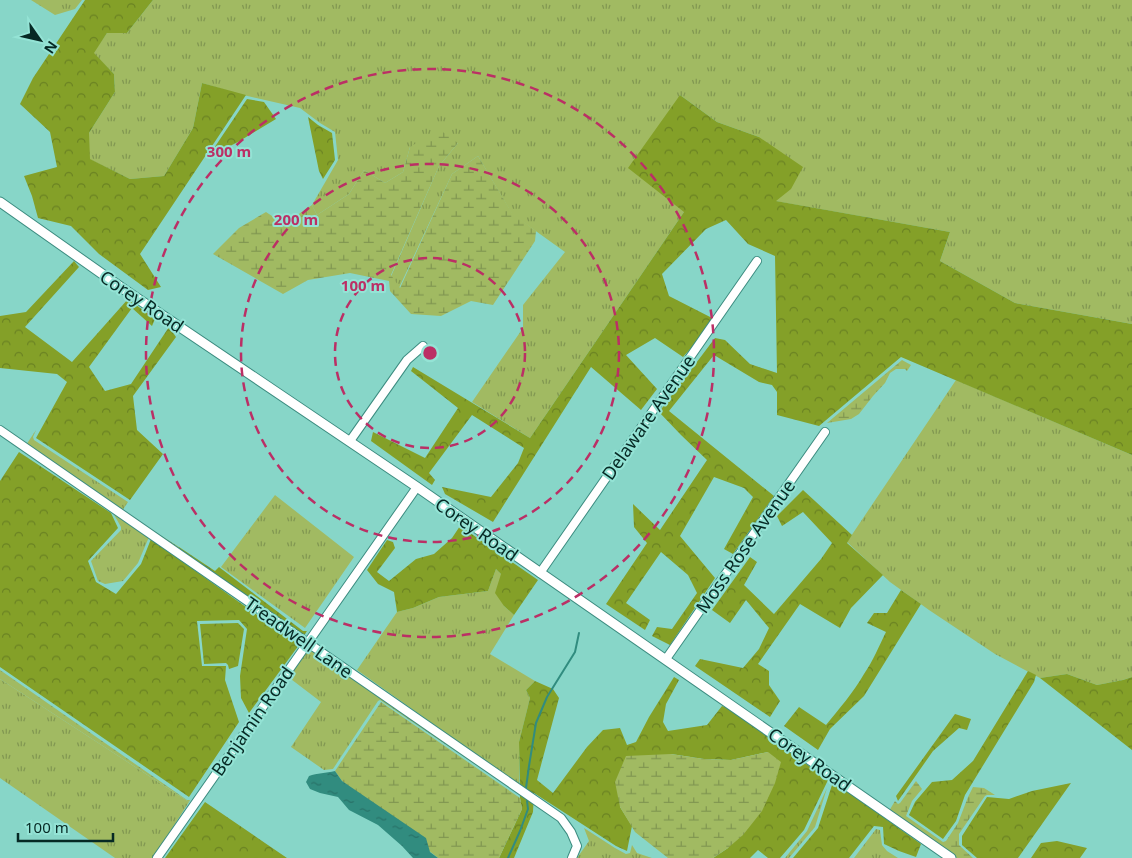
<svg xmlns="http://www.w3.org/2000/svg" width="1132" height="858" viewBox="0 0 1132 858" font-family="'Noto Sans',sans-serif">
<defs>
<pattern id="grass-tufts" width="24" height="20" patternUnits="userSpaceOnUse" patternTransform="scale(1.25)"><rect width="24" height="20" fill="#a1ba62"/><path d="M3 7l-1-3M5 7V3M7 7l1-3M15 17l-1-3M17 17v-4M19 17l1-3" fill="none" stroke="#819751"/></pattern>
<pattern id="forest-crowns" width="20" height="18" patternUnits="userSpaceOnUse" patternTransform="scale(1.25)"><rect width="20" height="18" fill="#84a028"/><path d="M2 6a3 3 0 1 1 6 0M12 15a3 3 0 1 1 6 0" fill="none" stroke="#6a8222"/></pattern>
<pattern id="wetland-marsh" width="20" height="14" patternUnits="userSpaceOnUse" patternTransform="scale(1.25)"><rect width="20" height="14" fill="#a1ba62"/><path d="M1 5h8M5 5V1M11 12h8M15 12V8" fill="none" stroke="#819751"/></pattern>
<pattern id="water-ripples" width="26" height="14" patternUnits="userSpaceOnUse" patternTransform="scale(1.25)"><rect width="26" height="14" fill="#318c7f"/><path d="M2 4q2-2 4 0t4 0M15 11q2-2 4 0t4 0" fill="none" stroke="#287268"/></pattern>
</defs>
<rect width="100%" height="100%" fill="#87d6c8"/>
<path fill="url(#grass-tufts)" d="M 31,0 L 82,0 L 75,9 L 55,15 Z
M 153,0 L 1132,0 L 1132,324 L 1015,303 L 940,261 L 950,232 L 775,201 L 759,137 L 717,122 L 680,95 L 684,212 L 530,438 L 472,402 L 523,328 L 523,305 L 565,252 L 512,214 L 478,156 L 452,174 L 399,288 L 389,281 L 439,166 L 458,143 L 410,147 L 403,172 L 385,183 L 364,170 L 349,194 L 317,215 L 312,205 L 338,160 L 335,132 L 320,123 L 300,108 L 239,94 L 202,83 L 193,128 L 164,176 L 130,179 L 89,159 L 89,133 L 115,92 L 114,74 L 93,53 L 107,33 L 127,33 Z
M 956,380 L 1132,455 L 1132,677 L 1123,680 L 1097,685 L 1067,674 L 1040,678 L 995,654 L 929,610 L 890,582 L 847,542 Z
M 36,430 L 33,437 L 34,440 L 128,502 L 122,511 L 179,547 L 174,552 L 149,537 L 138,563 L 123,581 L 105,584 L 98,581 L 91,561 L 121,530 L 121,527 L 112,511 L 22,451 Z
M 275,495 L 354,557 L 305,628 L 221,567 Z
M 496,569 L 501,574 L 504,606 L 514,615 L 490,654 L 535,681 L 526,690 L 530,698 L 519,742 L 519,785 L 357,670 L 397,612 L 413,608 L 439,597 L 488,591 Z
M 302,639 L 516,787 L 516,792 L 380,700 L 378,701 L 333,769 L 324,770 L 291,747 L 321,702 L 283,673 L 302,644 L 300,642 Z
M 0,679 L 189,802 L 153,858 L 115,858 L 0,778 Z
M 827,788 L 815,827 L 789,858 L 785,858 L 807,831 Z
M 584,828 L 615,848 L 626,854 L 630,853 L 632,845 L 637,853 L 652,858 L 577,858 L 589,841 Z
M 876,829 L 880,830 L 882,845 L 887,851 L 898,858 L 854,858 Z"/>
<path fill="url(#forest-crowns)" d="M 85,0 L 153,0 L 127,33 L 107,33 L 94,53 L 114,74 L 115,92 L 89,133 L 90,159 L 130,179 L 164,176 L 193,128 L 202,83 L 246,95 L 140,254 L 161,287 L 148,290 L 99,254 L 71,226 L 38,218 L 32,196 L 24,176 L 57,167 L 50,132 L 20,104 L 33,78 Z
M 680,95 L 717,122 L 759,137 L 803,167 L 791,189 L 776,201 L 950,232 L 940,261 L 1015,303 L 1132,324 L 1132,455 L 901,357 L 819,426 L 777,415 L 777,392 L 772,385 L 759,382 L 714,355 L 669,411 L 774,496 L 733,554 L 724,549 L 753,497 L 744,488 L 714,477 L 680,536 L 715,578 L 670,645 L 652,636 L 657,627 L 672,629 L 697,593 L 688,575 L 661,552 L 626,603 L 650,620 L 645,630 L 606,604 L 647,543 L 634,527 L 633,504 L 660,530 L 707,460 L 681,435 L 659,412 L 715,338 L 725,340 L 750,364 L 777,373 L 775,256 L 748,244 L 726,220 L 706,229 L 662,274 L 669,296 L 716,320 L 683,357 L 655,338 L 626,355 L 657,389 L 641,410 L 591,367 L 493,522 L 445,494 L 442,487 L 491,497 L 518,463 L 524,448 L 472,415 L 429,473 L 435,480 L 432,485 L 371,441 L 373,432 L 425,458 L 458,408 L 411,371 L 413,367 L 530,438 L 684,212 L 628,168 Z
M 247,99 L 264,102 L 276,119 L 238,142 L 208,157 Z
M 308,117 L 318,125 L 332,133 L 335,160 L 323,179 L 319,171 Z
M 74,261 L 79,267 L 25,327 L 72,362 L 128,299 L 155,319 L 152,326 L 132,308 L 89,367 L 105,391 L 131,384 L 169,327 L 176,337 L 133,396 L 137,430 L 163,454 L 130,500 L 36,438 L 67,382 L 57,374 L 0,368 L 0,316 L 26,312 Z
M 19,452 L 111,513 L 118,528 L 88,561 L 96,582 L 116,594 L 141,564 L 151,539 L 299,645 L 249,713 L 241,698 L 240,676 L 247,629 L 239,620 L 197,621 L 202,666 L 226,666 L 225,680 L 239,722 L 189,797 L 0,667 L 0,481 Z
M 803,490 L 852,535 L 847,543 L 883,575 L 851,608 L 840,628 L 800,604 L 758,664 L 769,671 L 769,685 L 780,701 L 770,717 L 695,666 L 700,659 L 743,668 L 759,649 L 769,628 L 746,600 L 730,623 L 712,610 L 750,557 L 757,562 L 744,585 L 774,614 L 821,559 L 832,543 L 803,512 L 782,526 L 777,516 Z
M 460,526 L 538,580 L 514,615 L 504,606 L 495,593 L 501,574 L 496,569 L 488,591 L 439,597 L 413,608 L 397,612 L 394,592 L 378,584 L 367,570 L 387,540 L 393,542 L 395,548 L 377,572 L 389,581 L 416,559 L 434,554 L 452,538 Z
M 179,547 L 215,571 L 219,567 L 303,631 L 307,631 L 310,626 L 302,639 L 174,552 Z
M 901,590 L 921,604 L 864,696 L 830,729 L 818,750 L 784,726 L 799,707 L 826,725 C 839,709 853,693 864,674 C 873,661 879,646 886,632 L 867,623 L 874,613 L 887,613 Z
M 238,623 L 244,629 L 238,666 L 229,669 L 228,665 L 226,663 L 204,664 L 200,624 Z
M 1028,671 L 1036,675 L 1034,682 L 965,795 L 956,821 L 943,839 L 909,815 L 915,802 L 932,782 L 952,780 L 973,761 Z
M 1067,674 L 1097,685 L 1123,680 L 1132,677 L 1132,750 L 1040,678 Z
M 674,677 L 679,680 L 666,704 L 663,722 L 668,731 L 707,725 L 722,706 L 733,710 L 828,780 L 804,830 L 780,858 L 768,858 L 758,850 L 750,858 L 713,858 L 728,848 L 768,752 L 731,760 L 704,759 L 671,754 L 620,807 L 632,826 L 627,851 L 616,846 L 534,793 L 533,812 L 514,858 L 499,858 L 522,809 L 520,798 L 519,742 L 530,698 L 526,690 L 535,681 L 553,689 L 559,698 L 537,780 L 553,793 L 587,747 L 603,730 L 620,728 L 627,745 L 636,742 L 649,717 Z
M 955,714 L 971,719 L 967,730 L 959,728 L 933,751 L 898,801 L 896,796 Z
M 1071,783 L 1018,858 L 977,858 L 962,845 L 962,836 L 987,797 L 1009,799 L 1032,791 Z
M 837,784 L 921,844 L 916,857 L 899,851 L 884,844 L 883,827 L 874,826 L 849,858 L 793,858 L 818,828 L 832,785 Z
M 205,802 L 287,858 L 165,858 Z
M 1057,841 L 1087,848 L 1080,858 L 1031,858 L 1041,843 Z"/>
<path fill="url(#wetland-marsh)" d="M 439,129 L 458,143 L 439,166 L 391,275 L 400,288 L 452,174 L 478,156 L 512,213 L 536,231 L 535,241 L 493,305 L 471,301 L 441,316 L 411,314 L 390,291 L 389,281 L 350,273 L 308,280 L 283,294 L 213,254 L 239,228 L 266,212 L 284,224 L 312,205 L 317,215 L 349,194 L 364,170 L 385,183 L 403,172 L 410,147 Z
M 902,360 L 911,365 L 907,371 L 905,369 L 896,369 L 890,373 L 885,383 L 873,396 L 859,414 L 851,419 L 827,423 Z
M 0,670 L 187,800 L 190,800 L 189,802 L 0,679 Z
M 381,702 L 520,798 L 522,809 L 499,858 L 438,858 L 342,781 L 335,771 Z
M 768,752 L 781,762 L 775,783 L 762,811 L 743,835 L 728,848 L 713,858 L 668,858 L 635,832 L 620,807 L 615,782 L 626,756 L 671,754 L 704,759 L 731,760 Z
M 916,781 L 922,789 L 912,801 L 906,816 L 943,842 L 946,841 L 958,823 L 968,797 L 973,787 L 984,788 L 995,795 L 987,795 L 985,796 L 959,834 L 959,845 L 973,858 L 957,858 L 889,811 L 895,801 L 898,804 L 900,803 Z"/>
<path fill="url(#water-ripples)" d="M 335,771 L 342,781 L 426,838 L 430,852 L 438,858 L 413,858 L 402,846 L 378,825 L 349,810 L 338,797 L 320,793 L 310,789 L 306,782 L 309,776 C 317,773 326,773 335,771 Z"/>
<g fill="none" stroke-linecap="round" stroke-linejoin="round">
<path stroke="#318c7f" stroke-width="2" d="M 526,788 L 529,766 L 536,723 L 547,697 L 575,652 L 579,633
M 508,858 L 520,831 L 528,809 L 527,801"/>
<defs>
<path id="minor" d="M 0,430 L 561,818 L 571,832 L 577,846 L 572,858
M 350,441 L 407,360 L 423,346
M 540,573 L 757,261
M 666,659 L 825,432
M 157,858 L 417,487"/>
<path id="tertiary" d="M 0,202 L 125,290 L 417,487 L 951,858"/>
</defs>
<use href="#minor" stroke="#3c8c80" stroke-width="10"/>
<use href="#tertiary" stroke="#3c8c80" stroke-width="11"/>
<use href="#minor" stroke="#fff" stroke-width="8"/>
<use href="#tertiary" stroke="#fff" stroke-width="9"/>
</g>
<g fill="none" stroke="#bb2f65" stroke-width="2.5" stroke-dasharray="9 6">
<circle cx="430" cy="353" r="95"/>
<circle cx="430" cy="353" r="189"/>
<circle cx="430" cy="353" r="284"/>
</g>
<g text-anchor="middle" dominant-baseline="central" stroke-width="4" stroke-linejoin="round" paint-order="stroke">
<g font-size="18" fill="#062924" stroke="#94e3d5">
<text transform="translate(142 301) rotate(34)">Corey Road</text>
<text transform="translate(648 417) rotate(-55)">Delaware Avenue</text>
<text transform="translate(477 529) rotate(35)">Corey Road</text>
<text transform="translate(745 546) rotate(-55)">Moss Rose Avenue</text>
<text transform="translate(299 637) rotate(35)">Treadwell Lane</text>
<text transform="translate(252 721) rotate(-55)">Benjamin Road</text>
<text transform="translate(810 759) rotate(35)">Corey Road</text>
</g>
</g>
<circle cx="430" cy="353" r="8" fill="#bb2f65" stroke="#94e3d5" stroke-width="2.5"/>
<g font-size="15" text-anchor="middle" font-weight="bold" fill="#bb2f65" stroke="#94e3d5" stroke-width="4" stroke-linejoin="round" paint-order="stroke">
<text x="229" y="157">300 m</text>
<text x="296" y="225">200 m</text>
<text x="363" y="291">100 m</text>
</g>
<g transform="translate(40 40) rotate(124)" stroke="#94e3d5" stroke-width="4" paint-order="stroke">
<path d="M0-4L9 19L0 12L-9 19Z" fill="#062924"/>
<text y="-8" font-size="14" font-weight="bold" text-anchor="middle" fill="#062924">N</text>
</g>
<path d="M18 833v8h95v-8" fill="none" stroke="#062924" stroke-width="2.5"/>
<text x="25" y="833" font-size="15" fill="#062924" stroke="#94e3d5" stroke-width="4" paint-order="stroke">100 m</text>
</svg>
